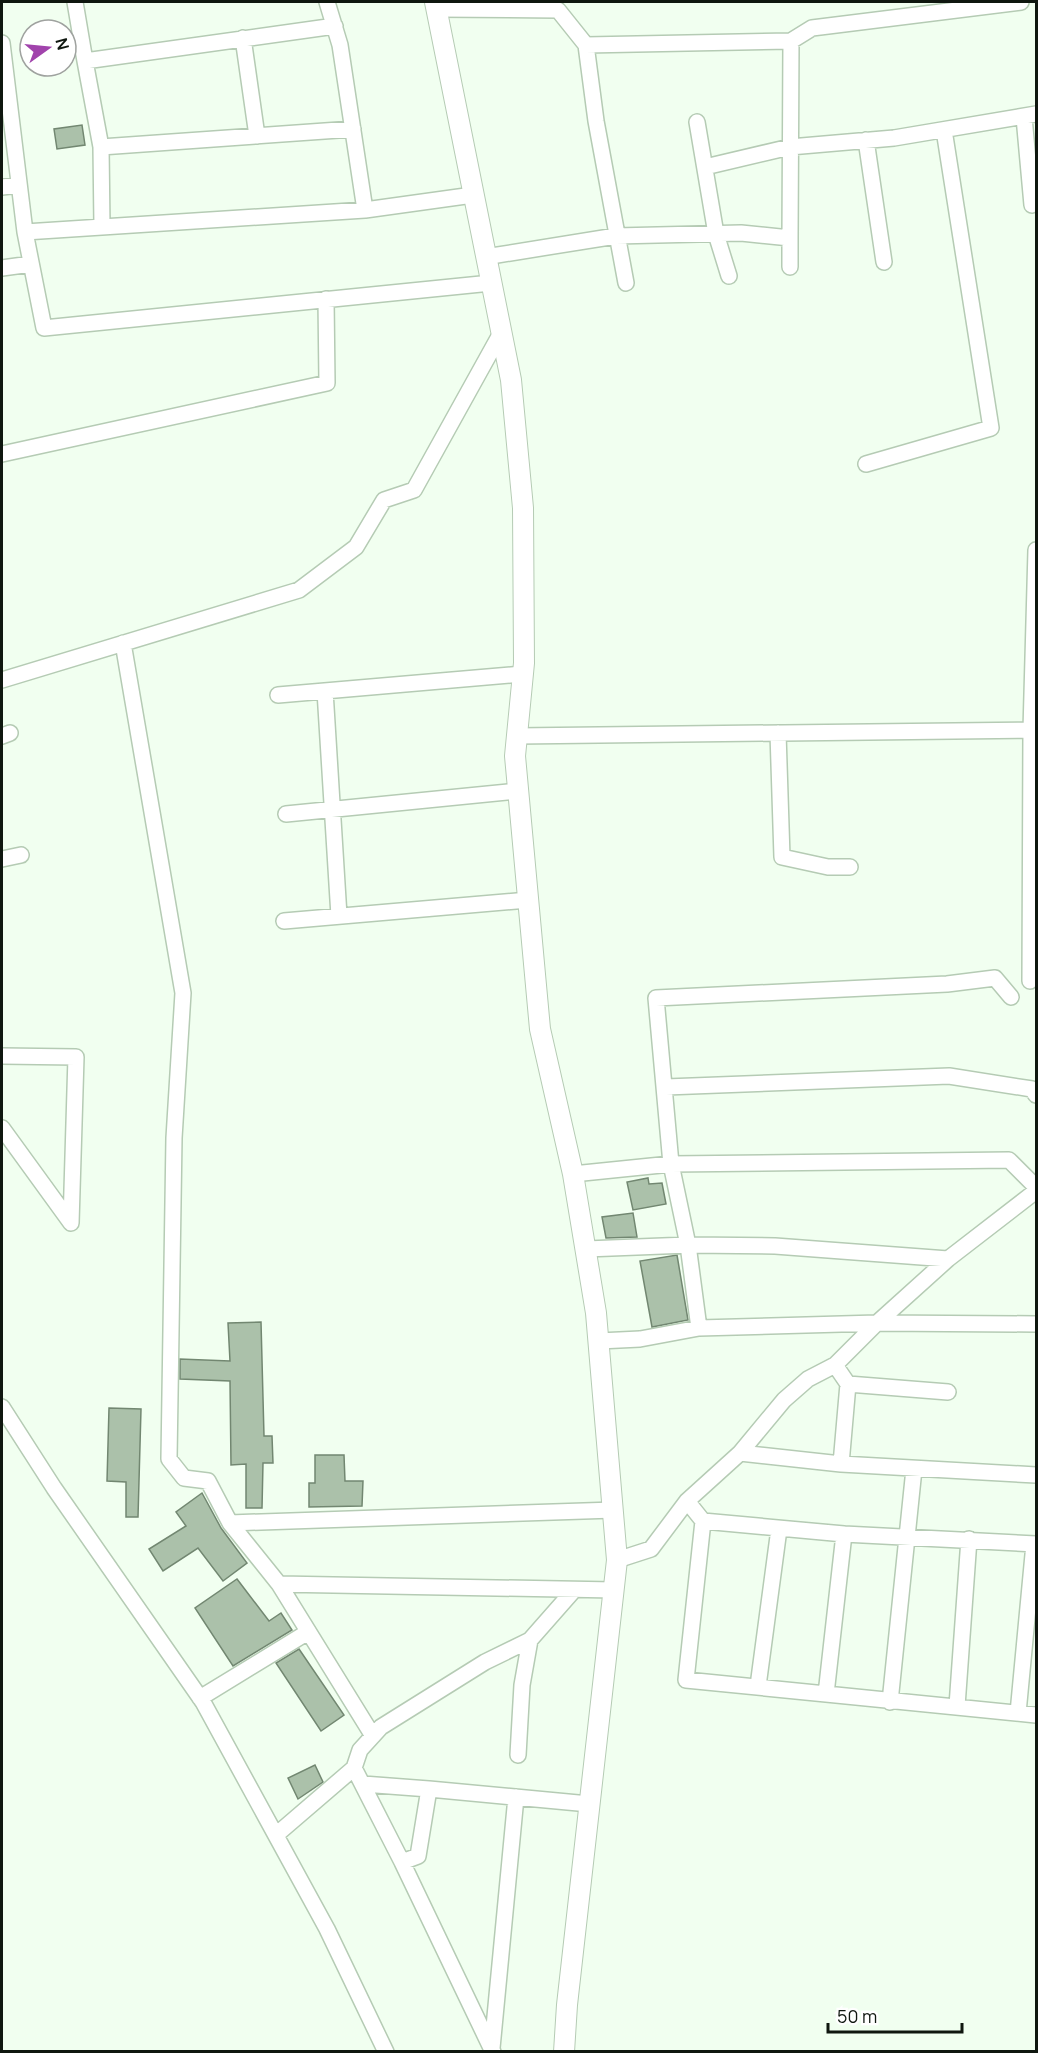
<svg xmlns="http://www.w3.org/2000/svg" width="1038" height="2053" viewBox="0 0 1038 2053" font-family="Manrope,sans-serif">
<rect width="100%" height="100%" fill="#f1fff0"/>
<path fill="#abc1aa" stroke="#728771" stroke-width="1.5" d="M 82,125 L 85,145 L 57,149 L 54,129 Z
M 648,1178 L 649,1184 L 662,1183 L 666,1204 L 633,1210 L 627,1182 Z
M 633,1213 L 637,1237 L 606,1238 L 602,1217 Z
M 677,1255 L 688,1320 L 652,1327 L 640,1261 Z
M 261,1322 L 264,1436 L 272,1436 L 273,1463 L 263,1463 L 262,1508 L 246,1508 L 246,1464 L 231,1465 L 230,1381 L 180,1379 L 180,1359 L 230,1361 L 228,1323 Z
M 109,1408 L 141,1409 L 138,1517 L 126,1517 L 126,1482 L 107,1481 Z
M 315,1455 L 344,1455 L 345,1481 L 363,1481 L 362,1506 L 309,1507 L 309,1483 L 315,1483 Z
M 202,1493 L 221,1528 L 247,1563 L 223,1581 L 198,1548 L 163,1571 L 149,1549 L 186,1526 L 176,1512 Z
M 237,1579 L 269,1621 L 281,1613 L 292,1630 L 233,1666 L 195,1608 Z
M 299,1649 L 344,1715 L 321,1731 L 276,1663 Z
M 315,1765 L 323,1782 L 298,1799 L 288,1778 Z"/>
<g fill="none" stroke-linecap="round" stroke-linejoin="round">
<defs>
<path id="minor" d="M 75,2 L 85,61 L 335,26
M 327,2 L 340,45 L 365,210 L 473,195
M 436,9 L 558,10 L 586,45 L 791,41 L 812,28 L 1021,2
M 243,38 L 257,136
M 2,43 L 25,232 L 365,210
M 586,45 L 596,121 L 626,283
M 85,61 L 101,147 L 353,129
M 1024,117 L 1032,205
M 697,122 L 716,234 L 729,276
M 866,140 L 884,262
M 101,147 L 102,227
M 705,167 L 790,147 L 894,138 L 1036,114
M 2,187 L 19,185
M 25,232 L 44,328 L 491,283
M 790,238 L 790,267
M 485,257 L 616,236 L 741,233 L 790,238 L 791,41
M 2,268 L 31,264
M 2,454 L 327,383 L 326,299
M 866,464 L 991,428 L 944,130
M 123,643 L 183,993 L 174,1138 L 169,1459 L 184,1478 L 208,1481 L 230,1523
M 2,680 L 299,590 L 356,547 L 384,500 L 414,490 L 501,333
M 325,691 L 339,916
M 278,695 L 522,674
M 778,733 L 782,857 L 828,867 L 850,867
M 2,736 L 10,733
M 517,736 L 1031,730
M 286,814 L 518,791
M 2,859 L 21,855
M 284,921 L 528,900
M 1030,981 L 1031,730 L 1036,550
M 2,1056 L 76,1057 L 71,1223 L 2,1128
M 666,1087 L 949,1076 L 1032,1089 L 1036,1095
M 573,1174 L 671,1164 L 1009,1160 L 1036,1187
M 586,1249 L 688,1245 L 775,1246 L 948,1259
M 699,1328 L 688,1245 L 671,1164 L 656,998 L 947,984 L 995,978 L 1011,997
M 599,1341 L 640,1339 L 699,1328 L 877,1323 L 948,1259 L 1036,1191
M 835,1365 L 848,1384 L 841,1464
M 848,1384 L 948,1392
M 2,1407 L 54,1488 L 203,1702 L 327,1929 L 386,2052
M 740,1453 L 841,1464 L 1036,1475
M 687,1501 L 703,1521 L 844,1534 L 1036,1544
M 614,1510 L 230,1523 L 279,1584 L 614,1590
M 703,1521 L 686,1680 L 826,1694
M 844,1534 L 826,1694 L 1036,1715
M 617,1560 L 651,1549 L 687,1501 L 740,1453 L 784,1400 L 808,1379 L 835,1365 L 877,1323 L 1036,1324
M 279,1584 L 373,1736
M 758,1686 L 779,1529
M 200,1698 L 308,1632
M 890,1702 L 914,1469
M 957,1706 L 969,1539
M 1018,1713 L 1034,1544
M 518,1755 L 522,1685 L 530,1640
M 363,1784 L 429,1789
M 276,1835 L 354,1768
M 402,1862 L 354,1768 L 360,1750 L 381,1727 L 485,1662 L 530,1640 L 574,1590
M 492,2048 L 516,1797
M 493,2052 L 402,1862 L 418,1856 L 429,1789 L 589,1804"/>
<path id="tertiary" d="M 435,2 L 511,380 L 523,508 L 524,663 L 515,756 L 540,1029 L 573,1174 L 596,1313 L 617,1560 L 567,2005 L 564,2052"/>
</defs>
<use href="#minor" stroke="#b5cbb4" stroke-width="18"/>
<use href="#tertiary" stroke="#b5cbb4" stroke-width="22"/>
<use href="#minor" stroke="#fff" stroke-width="15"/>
<use href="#tertiary" stroke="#fff" stroke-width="20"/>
</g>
<rect width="1038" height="2053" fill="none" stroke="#0f170f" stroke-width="6"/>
<g transform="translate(48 48) rotate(75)"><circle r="28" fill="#ffffff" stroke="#9fa29f" stroke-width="1.5"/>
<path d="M0-4.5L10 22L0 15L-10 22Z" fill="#a143ac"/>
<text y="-9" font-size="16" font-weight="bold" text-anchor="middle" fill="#0f170f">N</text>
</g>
<path d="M828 2023v9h134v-9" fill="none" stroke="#0f170f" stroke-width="3"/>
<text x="837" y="2023" font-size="18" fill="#0f170f" stroke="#ffffff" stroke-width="4.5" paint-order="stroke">50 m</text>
</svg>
